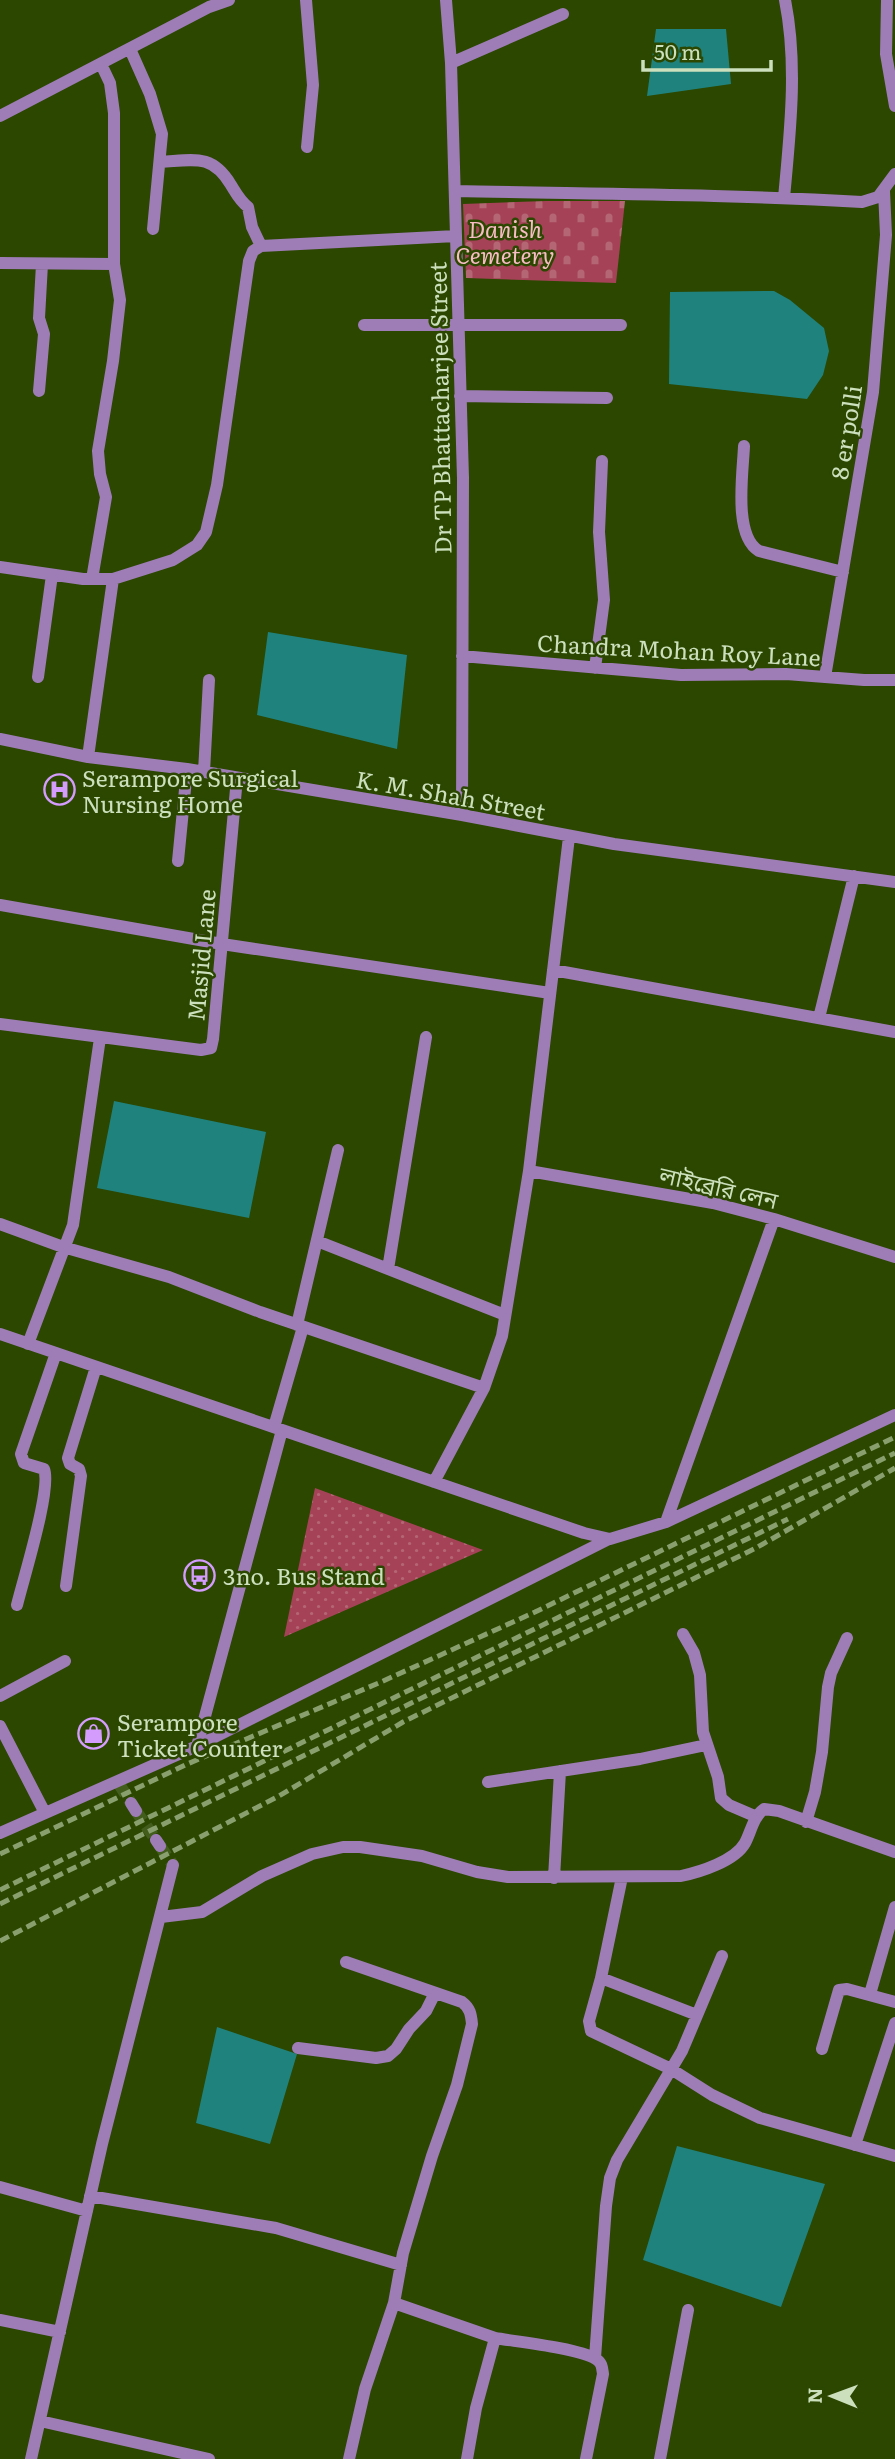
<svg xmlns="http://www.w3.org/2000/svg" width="895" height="2459" viewBox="0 0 895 2459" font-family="Literata,'Noto Sans Bengali',serif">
<defs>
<pattern id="cemetery-stones" width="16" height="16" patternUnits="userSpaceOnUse" patternTransform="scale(1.75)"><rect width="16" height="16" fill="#a54257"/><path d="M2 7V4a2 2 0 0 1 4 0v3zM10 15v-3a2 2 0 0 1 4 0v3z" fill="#b46675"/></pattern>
<pattern id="park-dots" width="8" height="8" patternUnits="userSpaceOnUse" patternTransform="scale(1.75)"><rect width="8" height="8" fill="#a54257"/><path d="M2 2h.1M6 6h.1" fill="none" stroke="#b46675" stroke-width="1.8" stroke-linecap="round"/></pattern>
</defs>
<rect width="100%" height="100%" fill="#2b4700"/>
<path fill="url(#cemetery-stones)" d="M 546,201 L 625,201 L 616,283 L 466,278 L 463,204 Z"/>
<path fill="url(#park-dots)" d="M 315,1488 L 483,1550 L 284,1637 Z"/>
<path fill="#1f827d" d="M 656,29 L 726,29 L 731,84 L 647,96 Z
M 774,291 L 790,300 L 824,328 L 829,351 L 823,375 L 807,399 L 669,384 L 670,292 Z
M 268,632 L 407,655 L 397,749 L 257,715 Z
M 114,1101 L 266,1132 L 249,1218 L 97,1188 Z
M 217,2027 L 297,2054 L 270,2144 L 196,2123 Z
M 677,2146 L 825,2184 L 781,2307 L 643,2260 Z"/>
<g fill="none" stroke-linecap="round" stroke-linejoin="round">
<path stroke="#435e1c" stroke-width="12" stroke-dasharray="12 6" stroke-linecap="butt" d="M 119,1784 L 131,1803
M 136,1811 L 156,1840
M 160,1846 L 173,1865"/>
<path stroke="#9e7cb6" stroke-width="12" d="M 306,0 L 313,85 L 307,147
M 446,0 L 451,63 L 463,478 L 462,815
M 887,0 L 886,54 L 895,106
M 130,49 L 150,94 L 162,134 L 153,229
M 451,63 L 563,14
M 0,116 L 209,7 L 229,0
M 161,162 C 193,160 212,153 231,185 C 236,193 240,201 248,207 L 252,227 L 261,246
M 455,191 C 591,194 727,194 862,202 L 878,197 L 895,174
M 784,198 C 790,132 798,65 785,0
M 0,263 L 114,264
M 364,325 L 621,325
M 39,391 L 44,334 L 39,318 L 42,264
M 460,396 L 607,398
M 744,446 C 743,472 733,536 759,551 L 843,572
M 0,567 L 83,579 L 113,579 L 173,560 L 197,545 L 206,532 L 217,485 L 249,261 L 253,251 L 261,246 L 456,236
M 92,579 L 106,497 L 100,474 L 98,451 L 113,361 L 120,300 L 114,264 L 114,113 L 110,83 L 101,64
M 462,656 L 681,675 L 786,674 L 864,680 L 895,680
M 595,668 L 604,600 L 599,532 L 602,461
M 38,677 L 52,575
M 825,677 L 873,392 L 886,235 L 884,191
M 0,739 L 88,757 L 187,769 L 462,815 L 614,844 L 895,882
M 88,757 L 113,579
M 204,772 L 209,680
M 178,861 L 187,769
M 0,905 L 222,944 L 550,993
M 553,970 L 895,1032
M 819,1018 L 854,876
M 0,1024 L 201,1050 L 211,1048 L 213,1039 L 237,778
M 529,1171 L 713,1203 L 774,1219 L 895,1257
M 0,1224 L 63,1247 L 169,1277 L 260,1312 L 484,1388
M 317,1241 L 505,1315
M 388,1269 L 426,1037
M 297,1325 L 338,1150
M 0,1334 L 282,1430 L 197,1746 L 0,1833
M 28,1344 L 73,1225 L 100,1038
M 274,1427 L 303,1327
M 282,1430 L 584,1533 L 610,1539 L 666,1522 L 895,1415
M 434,1482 L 484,1388 L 502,1336 L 529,1171 L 569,837
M 666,1522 L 774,1219
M 66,1586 L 81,1476 L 79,1469 L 70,1464 L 68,1458 L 96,1367
M 17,1605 C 23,1580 52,1488 44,1469 L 24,1463 L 21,1454 L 56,1353
M 683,1634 L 694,1653 L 700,1675 L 703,1732 L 718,1777 L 721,1798 L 729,1805 L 757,1817
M 0,1696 L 65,1661
M 0,1726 L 45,1813
M 197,1746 L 609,1539
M 488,1782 L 640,1759 L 706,1745
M 131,1803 L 136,1811
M 806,1822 L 815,1792 L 822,1752 L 828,1687 L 831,1673 L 847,1638
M 156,1840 L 160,1846
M 622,1877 L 601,1978 L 589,2021 L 591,2031 L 671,2069 L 712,2095 L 760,2118 L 895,2156
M 554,1878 L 560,1771
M 161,1917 L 202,1912 L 262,1876 L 312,1854 L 343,1847 L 360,1847 L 422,1856 L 477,1872 L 508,1877 L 681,1876 C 700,1872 735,1861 745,1843 C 751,1832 753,1817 764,1809 L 779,1811 L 895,1852
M 346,1962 L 462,2002 C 470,2008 471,2014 472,2024 L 457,2085 L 432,2156 L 403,2253 L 394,2303 L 495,2338 L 476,2408 L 467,2459
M 601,1978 L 697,2015
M 870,1994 L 895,1907
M 298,2048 L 376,2058 L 388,2056 L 396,2049 L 409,2029 L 426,2011 L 435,1993
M 822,2049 L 839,1990 L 847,1989 L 895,2002
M 855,2145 L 895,2023
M 0,2187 L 87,2211
M 90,2196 L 276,2228 L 401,2265
M 0,2320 L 60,2332
M 495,2338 C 519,2342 577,2348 596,2359 C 602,2363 602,2367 603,2374 L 586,2459
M 595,2358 L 606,2206 L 610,2178 L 617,2160 L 682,2051 L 722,1956
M 40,2421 L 209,2459
M 31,2459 L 102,2144 L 173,1865
M 349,2459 L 365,2389 L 394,2303
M 660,2459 L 688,2310"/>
<path stroke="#89a06e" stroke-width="5" stroke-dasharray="10 5" stroke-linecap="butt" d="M 0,1854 L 185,1765 L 381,1682 L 535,1612 L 895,1437
M 0,1890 L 895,1453
M 0,1904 L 788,1519
M 0,1941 L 279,1796 L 403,1722 L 756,1548 L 895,1468"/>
</g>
<defs>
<symbol id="hospital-ring" viewBox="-11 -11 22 22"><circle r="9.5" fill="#2b4700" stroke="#d49cfc" stroke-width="1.5"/><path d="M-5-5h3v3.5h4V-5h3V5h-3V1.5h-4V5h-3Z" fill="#d49cfc"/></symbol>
<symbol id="bus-ring" viewBox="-11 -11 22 22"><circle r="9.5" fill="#2b4700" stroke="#d49cfc" stroke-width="1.5"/><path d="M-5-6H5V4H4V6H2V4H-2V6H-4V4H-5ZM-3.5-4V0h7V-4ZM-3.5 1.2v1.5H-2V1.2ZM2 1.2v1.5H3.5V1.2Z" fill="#d49cfc"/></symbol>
<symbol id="shop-ring" viewBox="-11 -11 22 22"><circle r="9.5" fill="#2b4700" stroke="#d49cfc" stroke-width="1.5"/><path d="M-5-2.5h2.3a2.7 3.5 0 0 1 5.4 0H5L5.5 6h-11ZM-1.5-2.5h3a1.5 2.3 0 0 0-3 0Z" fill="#d49cfc"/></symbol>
</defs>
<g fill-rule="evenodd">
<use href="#hospital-ring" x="42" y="772" width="35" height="35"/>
<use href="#bus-ring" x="182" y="1558" width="35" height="35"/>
<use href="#shop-ring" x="76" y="1716" width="35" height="35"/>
</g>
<g text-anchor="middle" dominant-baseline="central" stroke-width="5" stroke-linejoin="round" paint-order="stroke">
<g font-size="23" font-style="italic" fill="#f8bcc4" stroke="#2b4700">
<text x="505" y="228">Danish<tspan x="505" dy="26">Cemetery</tspan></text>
</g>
<g font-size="23" fill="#cde0bd" stroke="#2b4700">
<text transform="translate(439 408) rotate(-91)">Dr TP Bhattacharjee Street</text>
<text transform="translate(845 432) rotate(-81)">8 er polli</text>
<text transform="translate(679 649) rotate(3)">Chandra Mohan Roy Lane</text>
<text transform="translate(451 794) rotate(10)">K. M. Shah Street</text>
<text transform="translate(200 955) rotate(-85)">Masjid Lane</text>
<text transform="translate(719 1186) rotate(13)">লাইব্রেরি লেন</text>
</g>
<g font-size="23" fill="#cde0bd" stroke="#2b4700" text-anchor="start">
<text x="82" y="777">Serampore Surgical<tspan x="82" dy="26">Nursing Home</tspan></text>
<text x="223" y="1575">3no. Bus Stand</text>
<text x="117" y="1721">Serampore<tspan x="117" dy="26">Ticket Counter</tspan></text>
</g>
</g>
<g transform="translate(832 2396) rotate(271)" stroke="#2b4700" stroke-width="5" paint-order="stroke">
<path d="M0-5L12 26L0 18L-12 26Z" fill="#cde0bd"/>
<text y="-10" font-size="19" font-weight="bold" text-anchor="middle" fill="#cde0bd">N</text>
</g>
<path d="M643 60v10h128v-10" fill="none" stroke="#cde0bd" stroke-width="3.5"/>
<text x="654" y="60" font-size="21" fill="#cde0bd" stroke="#2b4700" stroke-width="5" paint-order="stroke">50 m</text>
</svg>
